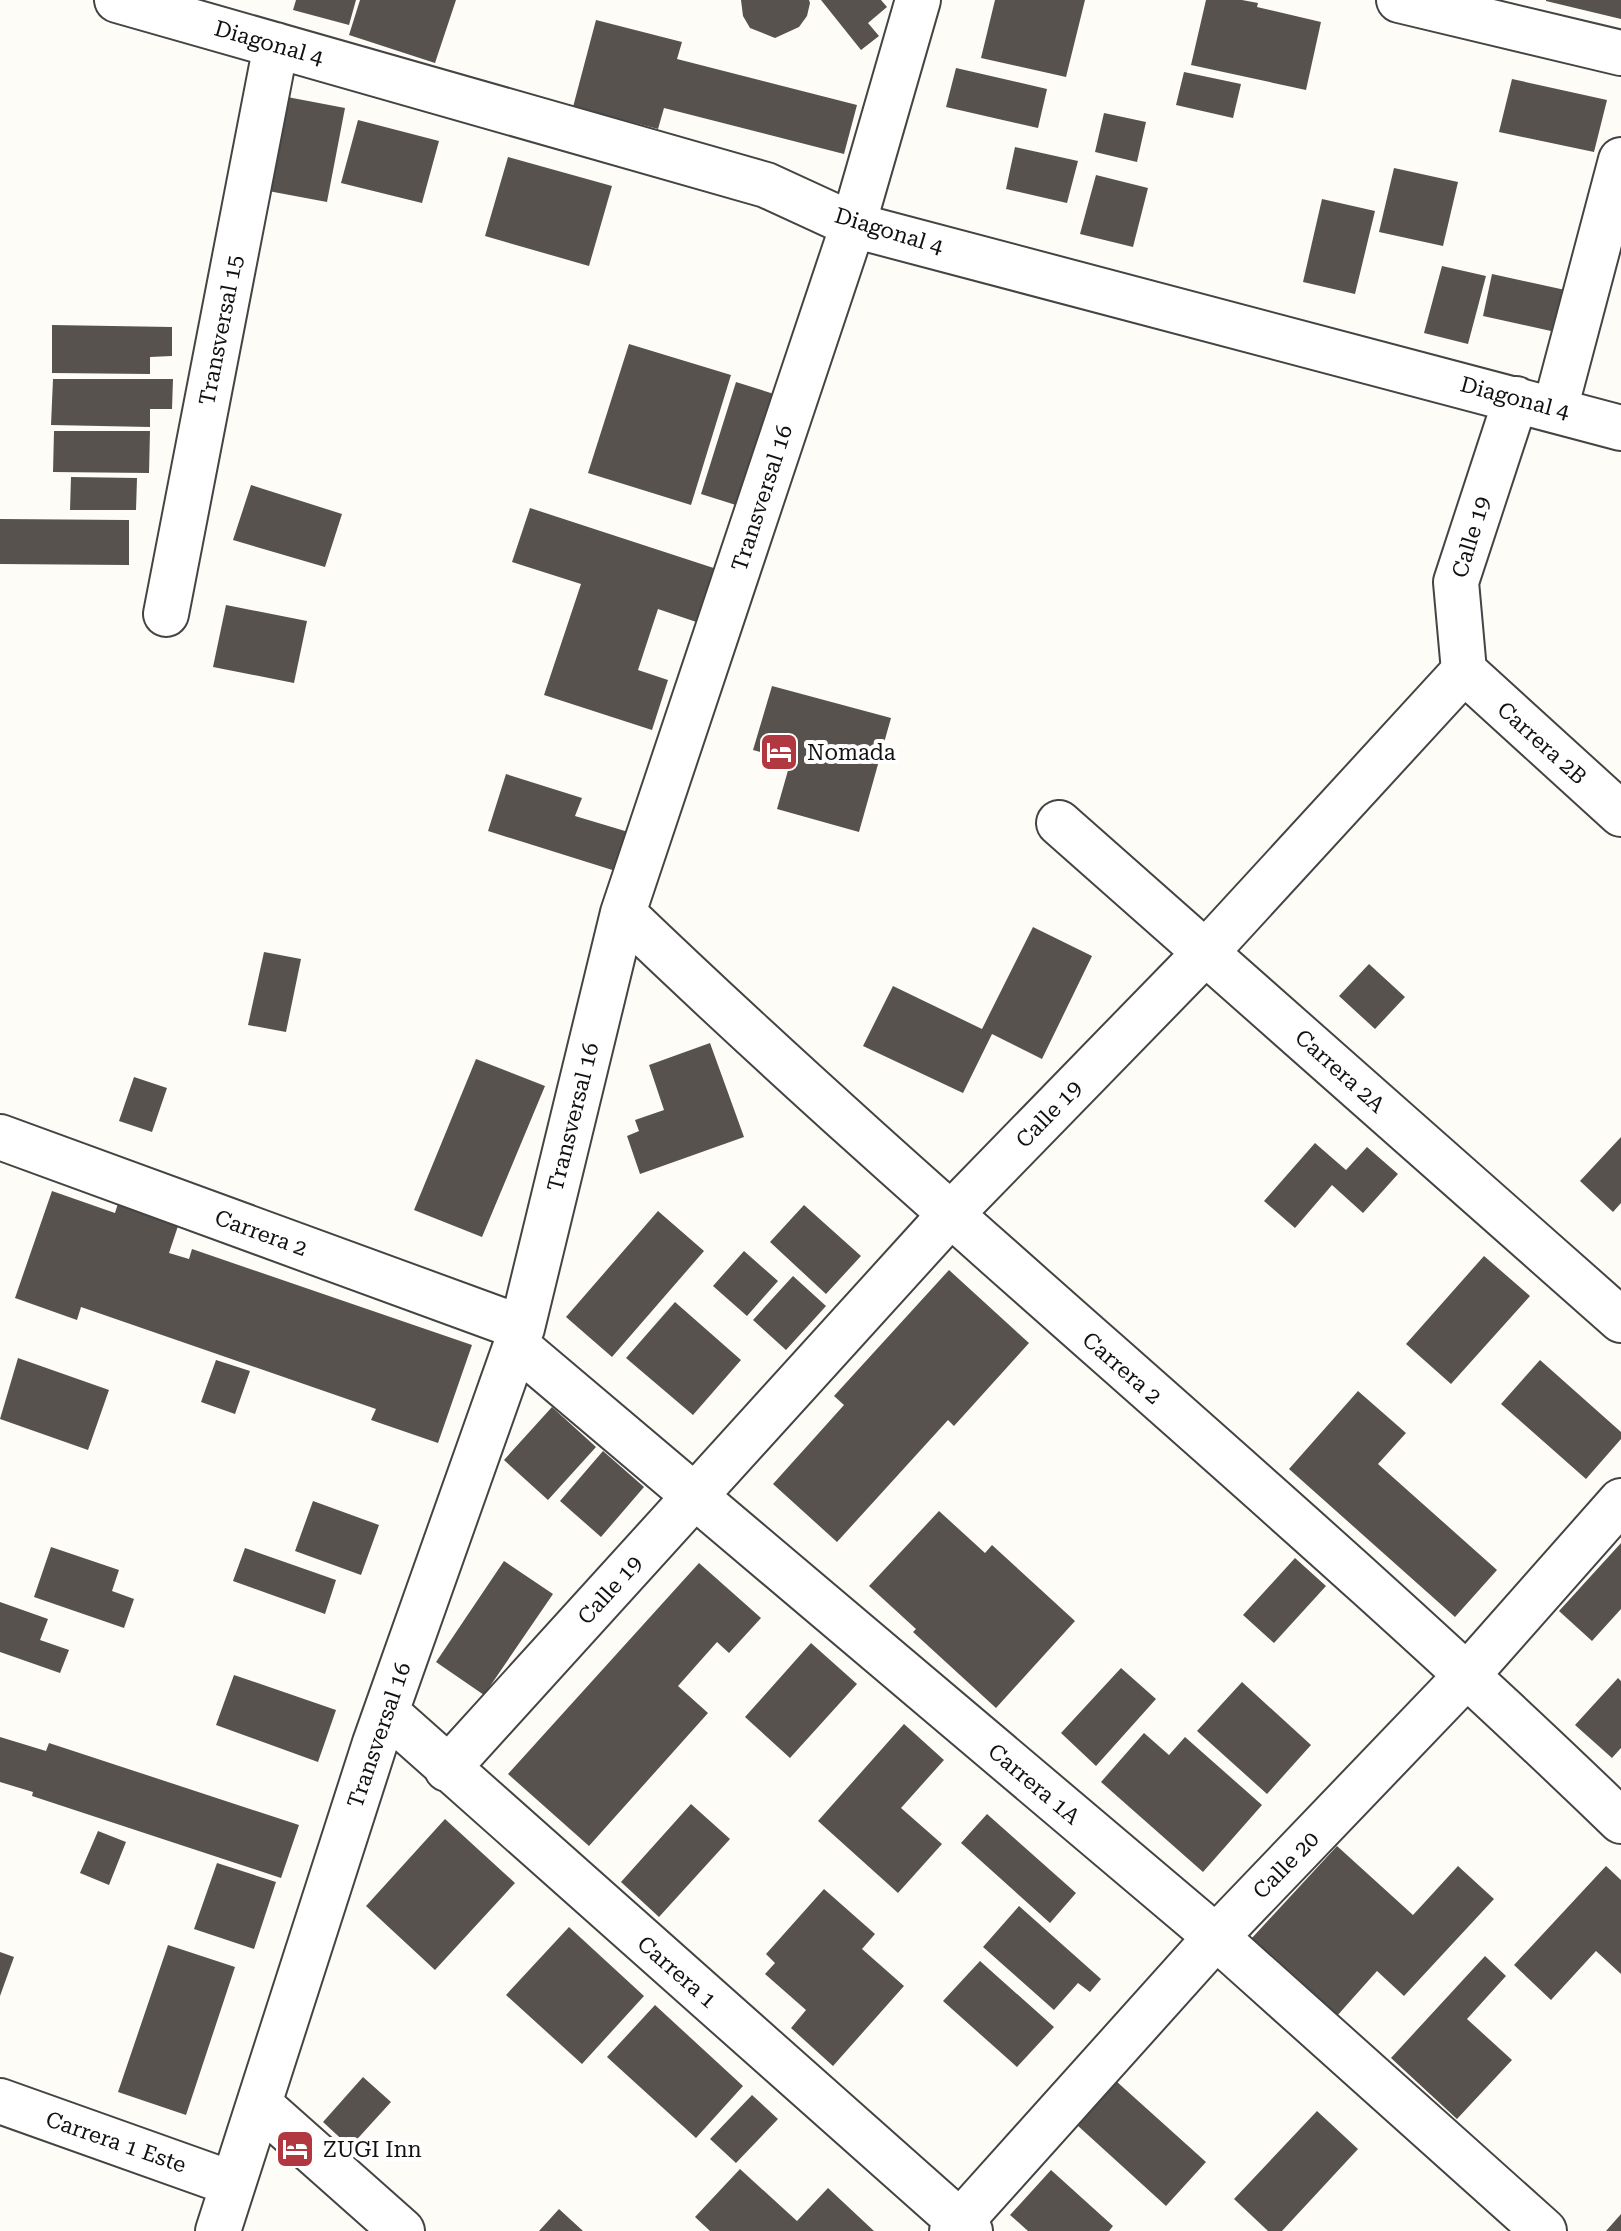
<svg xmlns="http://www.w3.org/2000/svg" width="1621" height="2231" viewBox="0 0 1621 2231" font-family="'Roboto Serif',serif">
<rect width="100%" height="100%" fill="#fefcf6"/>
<path fill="#58524e" d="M 296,0 L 356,0 L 349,25 L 293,10 Z
M 360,0 L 456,0 L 435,63 L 349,35 Z
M 741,0 L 809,0 L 810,3 L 807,16 L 799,27 L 775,38 L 750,28 L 743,16 Z
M 821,0 L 881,0 L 887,7 L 868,23 L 879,36 L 861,50 Z
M 995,0 L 1085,0 L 1066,77 L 981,58 Z
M 1206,0 L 1242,0 L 1258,3 L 1257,7 L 1321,22 L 1306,90 L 1191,65 Z
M 1546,0 L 1621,0 L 1621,19 L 1546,1 Z
M 596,20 L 682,42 L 677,59 L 857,105 L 844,154 L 664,108 L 658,129 L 573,107 Z
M 956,68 L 1047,89 L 1038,128 L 946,107 Z
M 1184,72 L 1241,84 L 1233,118 L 1176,105 Z
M 1512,79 L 1607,100 L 1594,152 L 1499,132 Z
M 282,96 L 345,108 L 327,202 L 263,190 Z
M 1104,113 L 1146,122 L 1137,162 L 1095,152 Z
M 358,120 L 439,141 L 422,203 L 341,183 Z
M 1015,147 L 1078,161 L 1067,203 L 1006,189 Z
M 508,157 L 612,186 L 589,266 L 485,236 Z
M 1394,168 L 1458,182 L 1443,246 L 1379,232 Z
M 1096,175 L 1148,188 L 1133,247 L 1080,234 Z
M 1322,199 L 1375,211 L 1355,294 L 1303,282 Z
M 1442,266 L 1486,276 L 1468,344 L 1424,333 Z
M 1492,274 L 1579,293 L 1569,335 L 1483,316 Z
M 52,325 L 172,327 L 172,356 L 150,357 L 150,374 L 52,373 Z
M 629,344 L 731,375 L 691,505 L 588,473 Z
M 53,379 L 173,379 L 172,409 L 150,409 L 150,427 L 51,425 Z
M 736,382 L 774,394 L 739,506 L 701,494 Z
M 54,431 L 150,431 L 149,473 L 53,472 Z
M 71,477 L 137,478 L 136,510 L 70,510 Z
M 251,485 L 342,514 L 325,567 L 233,540 Z
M 530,508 L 732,574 L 714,628 L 658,609 L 638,670 L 668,680 L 652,730 L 544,695 L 581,584 L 512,562 Z
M 0,519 L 129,520 L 129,565 L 0,564 Z
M 226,605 L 307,621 L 294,683 L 213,667 Z
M 772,686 L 891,718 L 859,832 L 777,809 L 791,760 L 753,750 Z
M 506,774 L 582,798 L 575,816 L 635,834 L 622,873 L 488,831 Z
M 1033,927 L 1092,956 L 1042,1059 L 992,1034 L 963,1093 L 863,1046 L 893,986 L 982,1029 Z
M 264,952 L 301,959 L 286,1032 L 248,1025 Z
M 1369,964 L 1405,997 L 1375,1029 L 1339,996 Z
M 710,1043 L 744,1137 L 640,1174 L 627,1136 L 639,1131 L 635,1120 L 664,1110 L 649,1065 Z
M 476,1059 L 545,1086 L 482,1237 L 414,1210 Z
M 134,1077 L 167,1088 L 152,1132 L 119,1121 Z
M 1621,1137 L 1621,1203 L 1613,1212 L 1580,1181 Z
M 1315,1143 L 1346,1170 L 1367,1147 L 1398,1174 L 1363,1213 L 1332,1185 L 1295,1228 L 1264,1201 Z
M 52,1191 L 115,1213 L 120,1197 L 169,1214 L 167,1222 L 178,1226 L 169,1253 L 189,1259 L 192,1249 L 472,1345 L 438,1443 L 371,1420 L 376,1409 L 81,1307 L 77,1320 L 15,1298 Z
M 804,1205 L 861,1256 L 826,1294 L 770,1242 Z
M 658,1211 L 704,1251 L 612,1357 L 566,1317 Z
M 744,1251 L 778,1281 L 747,1316 L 713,1286 Z
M 1484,1256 L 1530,1296 L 1451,1384 L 1406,1344 Z
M 949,1270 L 1029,1343 L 954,1426 L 948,1420 L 837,1542 L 773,1484 L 844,1405 L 834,1396 Z
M 793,1276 L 826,1306 L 786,1350 L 753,1320 Z
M 675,1302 L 741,1360 L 693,1415 L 626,1358 Z
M 18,1358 L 109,1390 L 88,1450 L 0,1419 Z
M 216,1360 L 250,1371 L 235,1414 L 201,1402 Z
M 1540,1360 L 1621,1432 L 1621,1439 L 1586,1479 L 1501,1404 Z
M 1358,1391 L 1406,1433 L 1378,1464 L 1497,1570 L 1455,1617 L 1289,1469 Z
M 552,1407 L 596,1447 L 548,1500 L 504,1460 Z
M 603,1451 L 644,1487 L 601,1537 L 560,1501 Z
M 313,1501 L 379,1525 L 361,1575 L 295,1551 Z
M 939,1511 L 985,1553 L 992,1545 L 1075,1621 L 996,1708 L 913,1632 L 916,1629 L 869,1586 Z
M 1621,1543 L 1621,1609 L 1592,1641 L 1559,1611 Z
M 51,1547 L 119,1570 L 112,1591 L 134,1599 L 124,1628 L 34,1597 Z
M 245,1548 L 336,1580 L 325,1614 L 233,1581 Z
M 1295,1558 L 1326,1586 L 1274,1643 L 1243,1615 Z
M 504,1561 L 553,1594 L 484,1695 L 436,1662 Z
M 699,1563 L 761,1618 L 729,1653 L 717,1642 L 678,1686 L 708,1713 L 589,1846 L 508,1774 Z
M 0,1602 L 48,1619 L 40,1640 L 69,1650 L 60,1673 L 0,1652 Z
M 811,1643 L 857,1684 L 790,1758 L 745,1717 Z
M 1121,1668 L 1156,1699 L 1096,1766 L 1061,1733 Z
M 234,1675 L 336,1710 L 318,1762 L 216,1725 Z
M 1618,1678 L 1621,1681 L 1621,1748 L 1612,1758 L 1575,1725 Z
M 1242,1682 L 1311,1745 L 1267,1794 L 1197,1731 Z
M 904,1724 L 944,1760 L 901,1808 L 942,1844 L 898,1893 L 818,1821 Z
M 1144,1733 L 1169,1755 L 1185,1737 L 1262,1805 L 1203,1872 L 1101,1782 Z
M 0,1737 L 46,1751 L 49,1743 L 299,1825 L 281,1878 L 32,1796 L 33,1792 L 0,1782 Z
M 691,1804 L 730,1839 L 659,1917 L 621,1882 Z
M 987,1814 L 1076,1893 L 1050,1923 L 961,1843 Z
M 445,1819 L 515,1883 L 435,1970 L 366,1906 Z
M 98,1831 L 126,1842 L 109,1885 L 80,1873 Z
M 1337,1846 L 1413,1915 L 1458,1866 L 1494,1899 L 1404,1996 L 1377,1971 L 1336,2017 L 1251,1939 Z
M 217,1863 L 276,1882 L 254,1949 L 194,1929 Z
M 1606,1866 L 1621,1880 L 1621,1974 L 1596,1951 L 1551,2000 L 1514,1965 Z
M 824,1889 L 875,1934 L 862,1949 L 904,1986 L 833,2066 L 791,2028 L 806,2010 L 765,1974 L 775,1963 L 766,1954 Z
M 1019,1906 L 1101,1979 L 1090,1992 L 1078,1983 L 1054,2010 L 983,1947 Z
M 569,1927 L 644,1996 L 582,2064 L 506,1995 Z
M 168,1945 L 235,1967 L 186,2115 L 118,2092 Z
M 0,1952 L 14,1957 L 0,1996 Z
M 1485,1956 L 1506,1976 L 1467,2019 L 1512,2060 L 1457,2119 L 1391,2058 Z
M 980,1961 L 1054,2027 L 1017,2067 L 943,2001 Z
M 655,2005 L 743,2086 L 696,2138 L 607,2057 Z
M 363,2077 L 391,2102 L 350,2147 L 323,2122 Z
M 1116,2081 L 1206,2162 L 1166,2206 L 1077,2125 Z
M 752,2095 L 778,2119 L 736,2163 L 710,2139 Z
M 1317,2111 L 1358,2149 L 1282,2231 L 1268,2231 L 1234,2199 Z
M 740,2169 L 797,2221 L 828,2188 L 874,2231 L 710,2231 L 695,2217 Z
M 1051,2170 L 1113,2226 L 1109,2231 L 1028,2231 L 1010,2215 Z
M 559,2209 L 583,2231 L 539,2231 Z
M 1621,2214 L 1621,2231 L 1606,2231 Z"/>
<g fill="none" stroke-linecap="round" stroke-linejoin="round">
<defs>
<path id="minor" d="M 117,0 L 766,185 L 853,225 L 1621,428
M 1399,0 L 1621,53
M 1555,409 L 1621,160
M 166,614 L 276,45
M 1464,671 L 1621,814
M 1059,823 L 1621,1320
M 623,913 C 948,1225 1298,1508 1621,1821
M 0,1137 L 522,1328
M 516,1345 L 1216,1937 L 1544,2231
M 386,1712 L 970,2231
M 447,1769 L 949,1216 L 1206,952 L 1464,671 L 1456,582 L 1516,399
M 0,2101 L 233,2184
M 259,2104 L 402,2231
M 218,2231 L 375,1743 L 522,1328 L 623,913 L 853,225 L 918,0
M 952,2231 L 1216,1937 L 1469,1673 L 1621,1501"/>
</defs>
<use href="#minor" stroke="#444" stroke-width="48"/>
<use href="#minor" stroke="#fff" stroke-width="44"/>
</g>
<defs>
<symbol id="hotel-square" viewBox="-11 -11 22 22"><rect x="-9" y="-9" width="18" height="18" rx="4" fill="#b13840" stroke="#fff"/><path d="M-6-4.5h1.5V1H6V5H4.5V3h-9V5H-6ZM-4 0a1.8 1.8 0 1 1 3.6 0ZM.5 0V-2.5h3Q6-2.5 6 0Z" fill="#fff"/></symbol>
</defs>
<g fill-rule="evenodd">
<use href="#hotel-square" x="757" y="730" width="44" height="44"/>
<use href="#hotel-square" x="273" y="2127" width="44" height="44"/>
</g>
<g text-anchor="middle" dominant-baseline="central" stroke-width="8" stroke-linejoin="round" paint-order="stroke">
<g font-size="22" fill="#111" stroke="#fff">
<text transform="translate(269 43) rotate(16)">Diagonal 4</text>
<text transform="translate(889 231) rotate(17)">Diagonal 4</text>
<text transform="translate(221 330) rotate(-79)">Transversal 15</text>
<text transform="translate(1515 398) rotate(15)">Diagonal 4</text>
<text transform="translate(762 498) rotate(-72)">Transversal 16</text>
<text transform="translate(1471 537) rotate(-73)">Calle 19</text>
<text transform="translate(1542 743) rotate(42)">Carrera 2B</text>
<text transform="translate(1340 1071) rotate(42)">Carrera 2A</text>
<text transform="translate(1049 1114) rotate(-46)">Calle 19</text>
<text transform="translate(573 1117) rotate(-76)">Transversal 16</text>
<text transform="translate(261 1233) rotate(20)">Carrera 2</text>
<text transform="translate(1122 1368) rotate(41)">Carrera 2</text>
<text transform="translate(610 1590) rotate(-48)">Calle 19</text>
<text transform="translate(379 1735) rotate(-71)">Transversal 16</text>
<text transform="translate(1034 1784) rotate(40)">Carrera 1A</text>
<text transform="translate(1286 1865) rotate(-46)">Calle 20</text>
<text transform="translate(677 1972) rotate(41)">Carrera 1</text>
<text transform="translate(116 2142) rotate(19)">Carrera 1 Este</text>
</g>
<g font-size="22" fill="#111" stroke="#fff" text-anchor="start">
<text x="807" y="752">Nomada</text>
<text x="323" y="2149">ZUGI Inn</text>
</g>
</g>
</svg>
